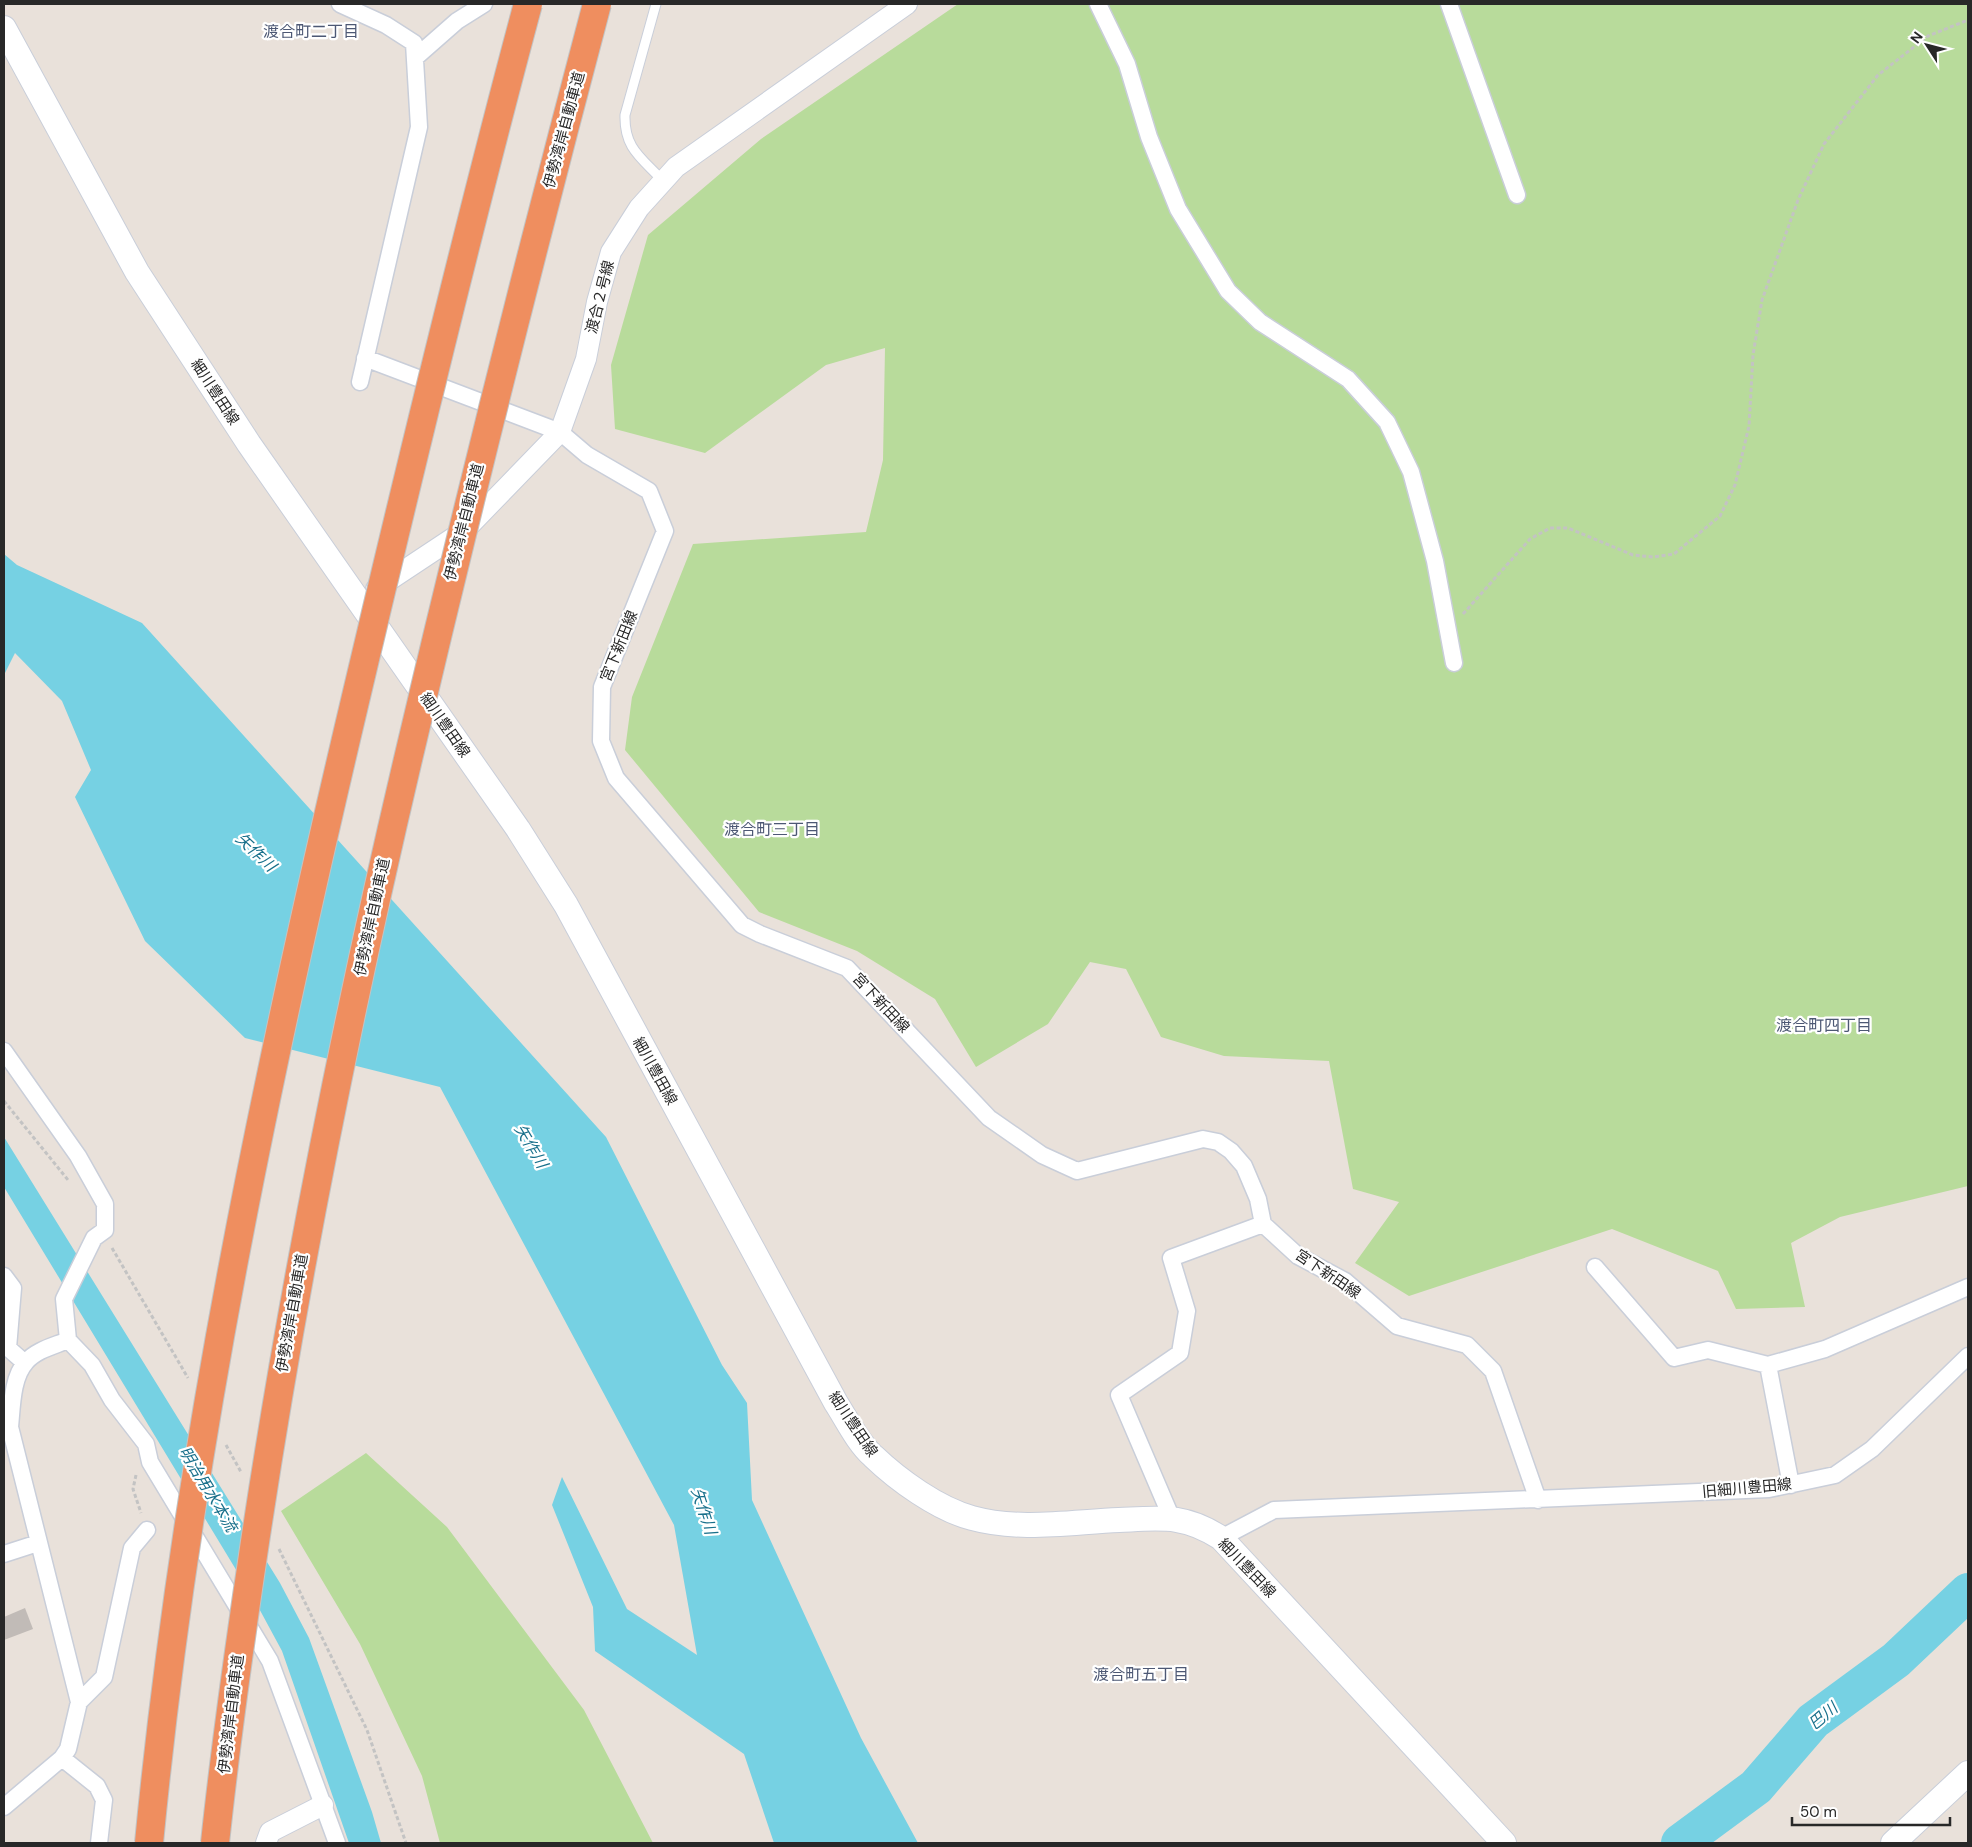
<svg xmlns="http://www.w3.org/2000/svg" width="1972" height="1847" viewBox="0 0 1972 1847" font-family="'DM Sans','Noto Sans JP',sans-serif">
<rect width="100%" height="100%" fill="#e9e1da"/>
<path fill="#b8db9b" d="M 958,4 L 1968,4 L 1968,1186 L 1840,1217 L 1791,1243 L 1805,1307 L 1736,1309 L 1718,1271 L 1612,1229 L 1409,1296 L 1355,1263 L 1399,1202 L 1353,1189 L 1329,1061 L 1224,1056 L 1161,1037 L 1126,969 L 1090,962 L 1048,1024 L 976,1067 L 935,999 L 857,951 L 759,912 L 625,750 L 632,697 L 693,544 L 866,532 L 883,460 L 885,348 L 826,365 L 705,453 L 615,429 L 611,365 L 648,235 L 761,139 Z
M 366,1453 L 447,1527 L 584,1710 L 653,1843 L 440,1843 L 422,1776 L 360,1644 L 281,1511 Z"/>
<path fill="#76d1e3" d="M 4,554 L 17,565 L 142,623 L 606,1137 L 722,1365 L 747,1403 L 752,1500 L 861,1738 L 918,1843 L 774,1843 L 744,1754 L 595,1651 L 593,1607 L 552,1505 L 562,1477 L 627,1609 L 697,1655 L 674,1525 L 440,1087 L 245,1038 L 145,941 L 75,797 L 91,770 L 62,701 L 15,653 L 4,675 Z
M 4,1137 L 280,1583 L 309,1638 L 372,1812 L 381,1843 L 349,1843 L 282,1651 L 255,1601 L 4,1187 Z"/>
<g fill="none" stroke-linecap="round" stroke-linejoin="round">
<path stroke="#76d1e3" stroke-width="38" d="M 1680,1843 L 1756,1787 L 1813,1721 L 1896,1660 L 1968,1592"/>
</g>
<path fill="#c1bbb7" d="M 25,1608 L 33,1629 L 4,1640 L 4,1617 Z"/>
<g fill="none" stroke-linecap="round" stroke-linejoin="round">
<defs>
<path id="service" d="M 656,4 L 625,115 C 624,149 642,158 663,181"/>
<path id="minor" d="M 340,4 L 386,25 L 414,43 L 419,127 L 360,382
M 1098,4 L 1127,64 L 1149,137 L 1178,209 L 1228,291 L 1260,322 L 1348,379 L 1387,422 L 1411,472 L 1435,561 L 1454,663
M 1449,4 L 1517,195
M 416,57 L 457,21 L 484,4
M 365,358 L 560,432 L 587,455 L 649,491 L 665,531 L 602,687 L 601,741 L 616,778 L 742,925 L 760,934 L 847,968 L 989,1118 L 1042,1155 L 1077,1171 L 1203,1139 L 1218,1142 L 1231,1151 L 1244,1166 L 1258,1199 L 1263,1224 L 1298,1256 L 1345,1281 L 1397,1326 L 1467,1345 L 1493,1371 L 1538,1500
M 4,1051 L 78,1156 L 105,1204 L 105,1230 L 94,1238 L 64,1299 L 68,1340 C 54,1346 36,1350 26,1362 C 12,1377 12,1407 10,1427 L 79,1702 L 68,1749 L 62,1758 L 4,1807
M 1595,1267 L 1674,1358 L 1708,1350 L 1768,1365 L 1791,1485
M 4,1276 L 13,1288 L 8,1348 L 25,1363
M 68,1340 L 92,1365 L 112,1400 L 146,1444 L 150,1462 L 270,1661 L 337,1843
M 1768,1365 L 1825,1349 L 1968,1287
M 1172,1519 L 1119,1395 L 1180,1353 L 1187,1311 L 1171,1258 L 1263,1224
M 1221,1538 L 1274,1510 L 1769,1489 L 1835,1475 L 1872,1449 L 1968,1356
M 4,1554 L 38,1543
M 79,1702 L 104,1677 L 132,1548 L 147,1530
M 62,1758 L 97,1786 L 104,1800 L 99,1843"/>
<path id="tertiary" d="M 376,589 L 465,530 L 560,432 L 586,359 L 597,302 L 611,252 L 639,208 L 676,167 L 907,4
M 266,1843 L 270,1832 L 323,1805"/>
<path id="secondary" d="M 4,28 L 137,272 L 249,444 L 518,829 L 566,905 L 836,1403 C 847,1420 858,1443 873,1456 C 898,1480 938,1509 972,1518 C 1019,1531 1071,1522 1119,1520 C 1161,1518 1184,1514 1221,1538 L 1504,1843
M 1893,1843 L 1968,1773"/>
</defs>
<use href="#service" stroke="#c9ced9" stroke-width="11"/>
<use href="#minor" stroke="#c9ced9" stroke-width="19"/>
<use href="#tertiary" stroke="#c9ced9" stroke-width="22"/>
<use href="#secondary" stroke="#c9ced9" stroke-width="26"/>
<path stroke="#c3c3c3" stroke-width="3" stroke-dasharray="4 2.5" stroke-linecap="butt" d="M 1463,614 L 1530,539 L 1550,528 L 1568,528 L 1633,555 L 1653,557 L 1674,554 L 1720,516 L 1735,485 L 1749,426 L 1753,355 L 1762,300 L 1798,200 L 1824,144 L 1878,75 L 1928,36 L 1968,20
M 4,1101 L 68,1180
M 112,1248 L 188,1378
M 226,1445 L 241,1472
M 136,1475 L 133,1489 L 141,1513
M 279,1549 L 367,1730 L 406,1843"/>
<use href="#service" stroke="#fff" stroke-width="9"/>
<use href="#minor" stroke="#fff" stroke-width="16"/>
<use href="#tertiary" stroke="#fff" stroke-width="20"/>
<use href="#secondary" stroke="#fff" stroke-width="24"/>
<defs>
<path id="motorway-bridge" d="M 149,1843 C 186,1457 266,1077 355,701 C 410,468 466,235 528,4
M 215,1843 C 225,1749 238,1656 252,1562 C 292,1291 346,1022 409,755 C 468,504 531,253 597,4"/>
</defs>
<use href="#motorway-bridge" stroke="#c3c3c3" stroke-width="30" stroke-linecap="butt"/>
<use href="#motorway-bridge" stroke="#ef8e5f" stroke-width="28"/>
</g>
<g text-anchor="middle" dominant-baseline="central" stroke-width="4.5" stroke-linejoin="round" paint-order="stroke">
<g font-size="15" fill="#282828" stroke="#fff">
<text transform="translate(564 130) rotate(-75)">伊勢湾岸自動車道</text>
<text transform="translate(600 297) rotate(-76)">渡合２号線</text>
<text transform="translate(215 392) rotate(57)">細川豊田線</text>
<text transform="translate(464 522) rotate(-76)">伊勢湾岸自動車道</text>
<text transform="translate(619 646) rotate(-68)">宮下新田線</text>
<text transform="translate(445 725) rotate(55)">細川豊田線</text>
<text transform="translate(372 917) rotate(-78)">伊勢湾岸自動車道</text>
<text transform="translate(881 1003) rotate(47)">宮下新田線</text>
<text transform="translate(655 1071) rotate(61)">細川豊田線</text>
<text transform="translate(1328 1274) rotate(34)">宮下新田線</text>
<text transform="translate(292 1313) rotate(-80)">伊勢湾岸自動車道</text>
<text transform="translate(853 1424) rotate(56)">細川豊田線</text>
<text transform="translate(1747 1488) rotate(-5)">旧細川豊田線</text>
<text transform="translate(1247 1568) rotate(46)">細川豊田線</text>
<text transform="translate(231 1714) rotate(-83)">伊勢湾岸自動車道</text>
</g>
<g font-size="16" fill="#4d5874" stroke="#fff">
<text x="311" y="31">渡合町二丁目</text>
<text x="772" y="829">渡合町三丁目</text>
<text x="1824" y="1025">渡合町四丁目</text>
<text x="1141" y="1674">渡合町五丁目</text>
</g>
<g font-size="16" font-style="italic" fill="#19708b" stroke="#fff">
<text transform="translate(256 852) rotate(43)">矢作川</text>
<text transform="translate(531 1146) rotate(59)">矢作川</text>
<text transform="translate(208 1489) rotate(59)">明治用水本流</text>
<text transform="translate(704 1511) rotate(72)">矢作川</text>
<text transform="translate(1823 1716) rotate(-40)">巴川</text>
</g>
</g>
<rect width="1972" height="1847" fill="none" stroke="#282828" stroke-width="10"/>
<g transform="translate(1927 45) rotate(306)" stroke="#ffffff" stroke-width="4" paint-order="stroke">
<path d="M0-4L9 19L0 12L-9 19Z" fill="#282828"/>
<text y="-8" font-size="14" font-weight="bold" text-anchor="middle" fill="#282828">N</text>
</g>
<path d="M1792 1817v8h158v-8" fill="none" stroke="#282828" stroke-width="2.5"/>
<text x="1800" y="1817" font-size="15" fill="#282828" stroke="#ffffff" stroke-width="4" paint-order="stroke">50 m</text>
</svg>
